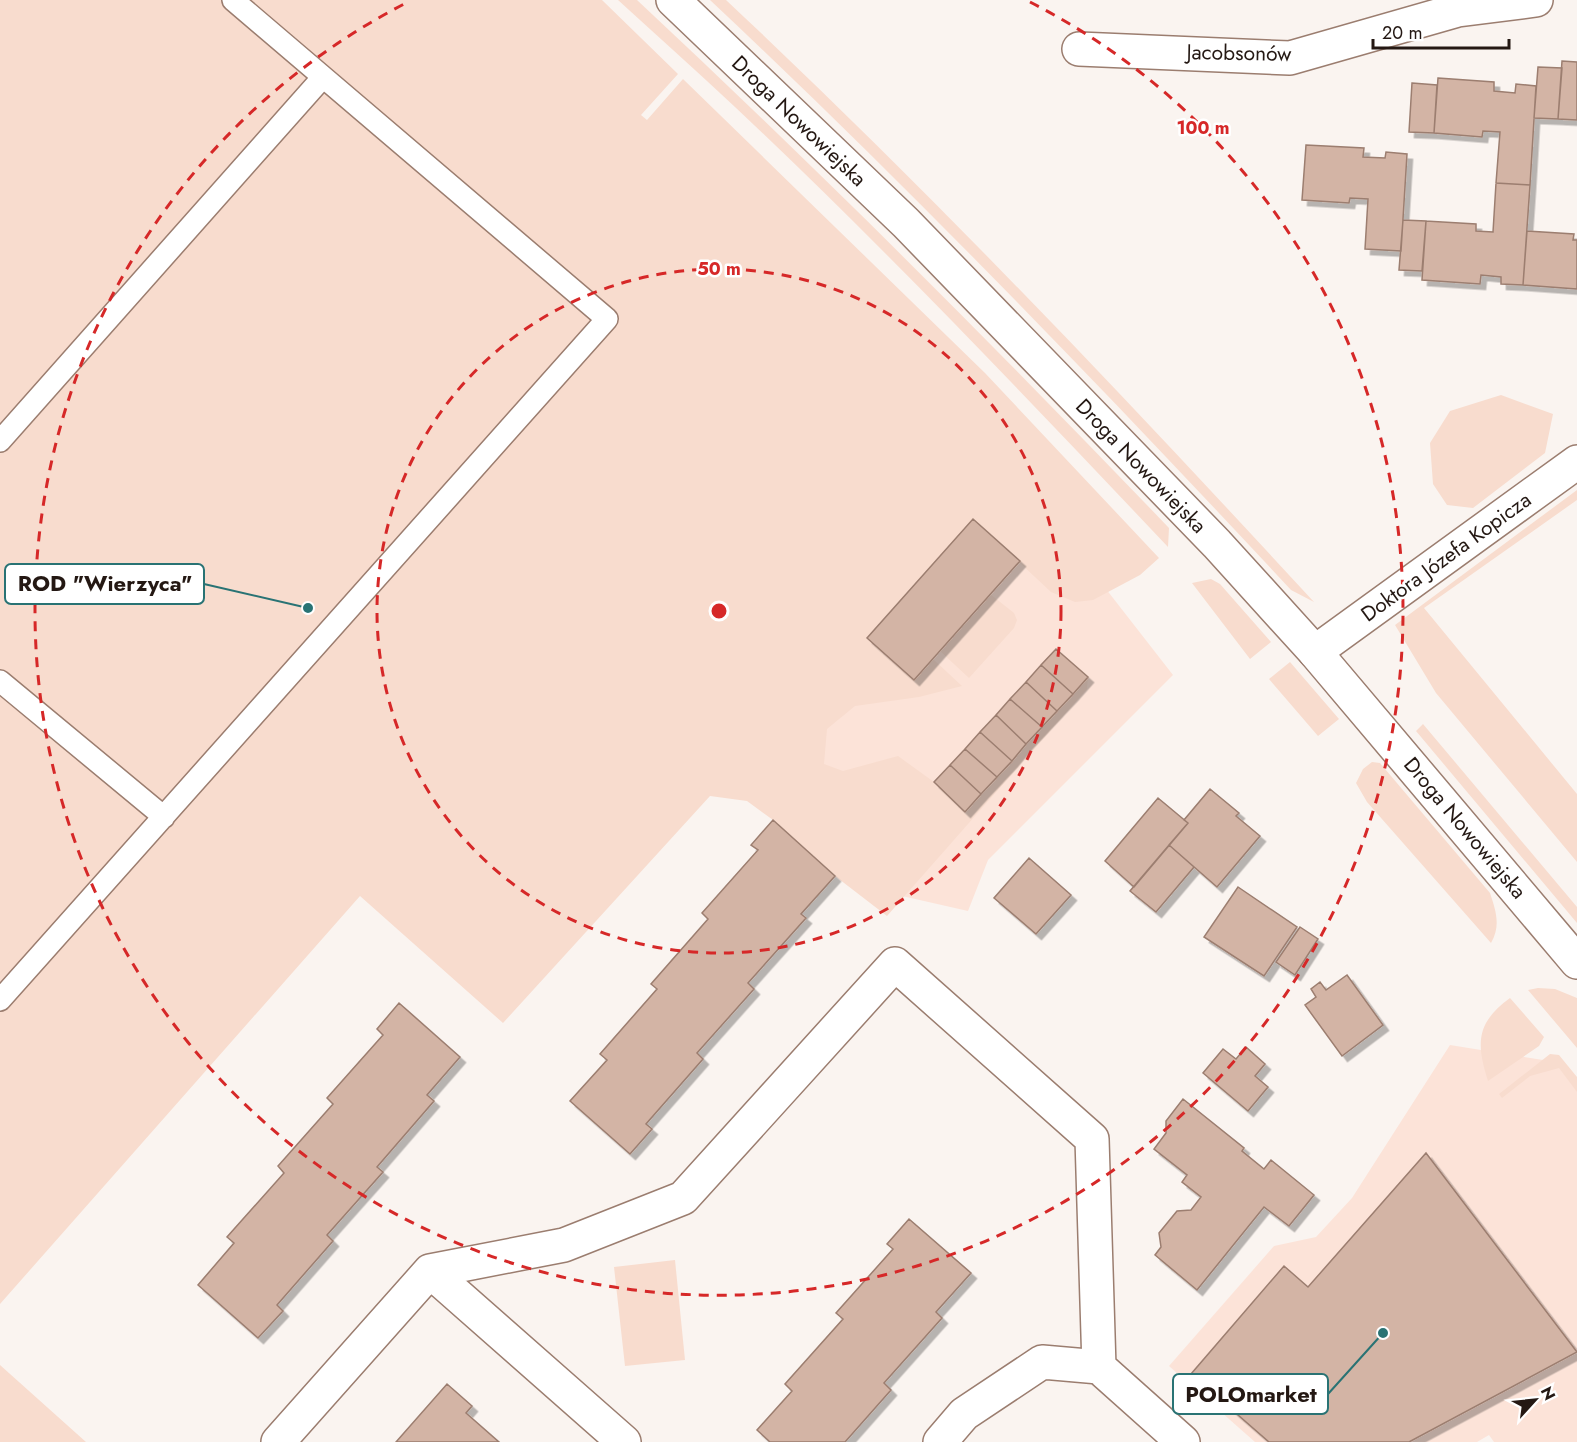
<svg xmlns="http://www.w3.org/2000/svg" width="1577" height="1442" viewBox="0 0 1577 1442" font-family="Jost,sans-serif">
<defs>
<filter id="shadow"><feDropShadow dx="5.5" dy="5.5" stdDeviation="0" flood-color="#0004"/></filter>
</defs>
<rect width="100%" height="100%" fill="#faf4f0"/>
<path fill="#fce3d8" d="M 1011,467 L 1173,675 L 988,860 L 968,911 L 902,896 L 744,758 Z
M 1450,1045 L 1562,1063 L 1577,1083 L 1577,1442 L 1494,1442 L 1489,1435 L 1477,1442 L 1255,1442 L 1169,1366 L 1274,1246 L 1316,1237 L 1352,1198 Z"/>
<path fill="#f8dcce" d="M 0,0 L 602,0 L 678,74 L 641,115 L 647,120 L 683,79 L 985,373 L 1159,558 L 1140,575 L 1093,600 L 1075,602 L 1051,592 L 973,519 L 867,637 L 933,659 L 962,686 L 919,697 L 855,706 L 827,729 L 824,764 L 843,771 L 898,756 L 934,782 L 965,811 L 1088,677 L 1087,689 L 887,916 L 835,876 L 773,820 L 747,801 L 710,796 L 503,1023 L 360,896 L 0,1304 Z
M 618,0 L 637,0 C 820,171 996,347 1169,528 L 1168,547 C 1027,398 885,248 735,107 C 697,71 657,36 618,0 Z
M 710,0 L 726,0 C 931,192 1124,396 1314,602 L 1291,590 C 1103,388 911,189 710,0 Z
M 1501,395 L 1553,414 L 1545,453 L 1473,508 L 1447,505 L 1433,484 L 1430,443 L 1450,411 Z
M 1577,490 L 1577,500 L 1424,608 L 1577,794 L 1577,862 L 1436,693 L 1395,625 Z
M 1211,579 L 1220,584 L 1271,642 L 1250,659 L 1192,583 Z
M 990,594 L 1014,613 L 1017,620 L 1014,628 L 969,678 L 940,651 Z
M 1290,662 L 1339,719 L 1318,736 L 1269,679 Z
M 1423,724 L 1577,907 L 1577,923 L 1416,731 Z
M 1372,762 L 1380,763 L 1490,893 C 1496,911 1501,926 1491,943 L 1367,802 L 1356,783 L 1363,769 Z
M 1538,988 L 1555,989 L 1577,998 L 1577,1048 L 1528,990 Z
M 1510,998 L 1544,1037 L 1539,1046 L 1488,1081 C 1476,1043 1476,1023 1510,998 Z
M 1550,1054 L 1559,1055 L 1577,1077 L 1577,1092 L 1559,1068 L 1530,1076 L 1502,1098 L 1499,1094 Z
M 675,1260 L 685,1360 L 625,1366 L 614,1267 Z
M 0,1365 L 86,1442 L 0,1442 Z"/>
<path fill="#d3b4a5" stroke="#9c7e70" stroke-width="1.5" filter="url(#shadow)" d="M 1562,61 L 1577,62 L 1577,120 L 1558,119 Z
M 1538,67 L 1562,68 L 1558,119 L 1534,118 Z
M 1438,78 L 1494,82 L 1494,91 L 1515,93 L 1516,84 L 1536,86 L 1530,185 L 1496,183 L 1500,132 L 1483,131 L 1482,137 L 1434,133 Z
M 1412,83 L 1437,85 L 1434,133 L 1409,132 Z
M 1306,145 L 1364,148 L 1363,157 L 1385,158 L 1386,152 L 1407,154 L 1401,251 L 1365,249 L 1368,199 L 1350,198 L 1349,203 L 1302,200 Z
M 1496,183 L 1530,185 L 1523,285 L 1501,284 L 1501,277 L 1481,275 L 1480,284 L 1422,280 L 1426,221 L 1476,224 L 1476,231 L 1493,232 Z
M 1403,220 L 1426,221 L 1422,271 L 1399,270 Z
M 1527,231 L 1574,234 L 1573,240 L 1577,240 L 1577,289 L 1523,285 Z
M 973,519 L 1020,561 L 914,680 L 867,638 Z
M 1056,649 L 1088,677 L 1073,694 L 1041,665 Z
M 1041,665 L 1073,694 L 1057,711 L 1026,682 Z
M 1026,682 L 1057,711 L 1042,727 L 1010,699 Z
M 1010,699 L 1042,727 L 1026,744 L 996,715 Z
M 996,715 L 1026,744 L 1012,761 L 980,732 Z
M 980,732 L 1012,761 L 997,777 L 965,749 Z
M 965,749 L 997,777 L 981,794 L 950,765 Z
M 950,765 L 981,794 L 965,812 L 934,782 Z
M 1210,789 L 1239,813 L 1236,816 L 1260,836 L 1217,887 L 1169,845 L 1188,823 L 1184,820 Z
M 1158,798 L 1188,823 L 1134,887 L 1105,861 Z
M 773,820 L 835,876 L 801,914 L 806,918 L 748,983 L 754,989 L 697,1053 L 703,1059 L 646,1124 L 652,1129 L 630,1154 L 570,1101 L 607,1060 L 600,1054 L 657,989 L 651,984 L 708,919 L 702,913 L 758,850 L 751,845 Z
M 1169,845 L 1194,867 L 1156,912 L 1130,891 Z
M 1029,858 L 1071,895 L 1036,934 L 994,898 Z
M 1238,887 L 1297,927 L 1264,976 L 1204,937 Z
M 1300,927 L 1318,939 L 1295,975 L 1276,962 Z
M 1347,975 L 1383,1025 L 1342,1056 L 1305,1005 L 1316,997 L 1311,989 L 1320,982 L 1326,990 Z
M 399,1003 L 460,1057 L 427,1095 L 434,1101 L 377,1167 L 383,1172 L 327,1235 L 333,1241 L 277,1305 L 283,1311 L 258,1338 L 198,1285 L 234,1243 L 227,1237 L 284,1173 L 278,1166 L 333,1104 L 327,1098 L 383,1035 L 377,1029 Z
M 1246,1047 L 1265,1064 L 1255,1076 L 1268,1087 L 1248,1111 L 1203,1073 L 1223,1049 L 1236,1059 Z
M 1183,1099 L 1244,1148 L 1242,1151 L 1264,1169 L 1271,1160 L 1314,1195 L 1289,1226 L 1264,1207 L 1197,1290 L 1155,1255 L 1161,1247 L 1159,1233 L 1177,1211 L 1191,1210 L 1201,1197 L 1182,1182 L 1187,1175 L 1154,1149 L 1166,1133 L 1166,1121 Z
M 1426,1153 L 1577,1352 L 1409,1442 L 1269,1442 L 1191,1374 L 1284,1266 L 1308,1287 Z
M 909,1219 L 971,1273 L 936,1312 L 942,1318 L 884,1383 L 891,1390 L 845,1442 L 770,1442 L 757,1430 L 792,1391 L 785,1384 L 843,1319 L 836,1313 L 893,1249 L 887,1244 Z
M 447,1384 L 472,1406 L 466,1413 L 499,1442 L 396,1442 Z"/>
<g fill="none" stroke-linecap="round" stroke-linejoin="round">
<defs>
<path id="service" d="M 0,441 L 323,77
M 0,681 L 164,817
M 0,1000 L 607,319 L 233,0"/>
<path id="minor" d="M 1079,49 L 1290,58 L 1458,10 L 1536,0
M 1315,652 L 1577,462
M 430,1271 L 624,1442
M 278,1442 L 430,1271 L 564,1245 L 683,1198 L 895,964 L 1092,1139 L 1099,1367 L 1183,1442
M 940,1442 L 964,1414 L 1042,1362 L 1099,1367"/>
<path id="tertiary" d="M 673,0 L 906,223 L 1217,544 L 1315,652 L 1577,962"/>
</defs>
<use href="#service" stroke="#9b7d6f" stroke-width="24"/>
<use href="#minor" stroke="#9b7d6f" stroke-width="36"/>
<use href="#tertiary" stroke="#9b7d6f" stroke-width="36"/>
<use href="#service" stroke="#fff" stroke-width="21"/>
<use href="#minor" stroke="#fff" stroke-width="33"/>
<use href="#tertiary" stroke="#fff" stroke-width="33"/>
</g>
<g fill="none" stroke="#d62828" stroke-width="3" stroke-dasharray="10 8">
<circle cx="719" cy="611" r="342"/>
<path d="M1030 2A684 684 0 1 1 408 2"/>
</g>
<g text-anchor="middle" dominant-baseline="central" stroke-width="5" stroke-linejoin="round" paint-order="stroke">
<g font-size="21" fill="#241813" stroke="#fff">
<text transform="translate(1239 53) rotate(1)">Jacobsonów</text>
<text transform="translate(799 121) rotate(44)">Droga Nowowiejska</text>
<text transform="translate(1141 466) rotate(46)">Droga Nowowiejska</text>
<text transform="translate(1446 557) rotate(-36)">Doktora Józefa Kopicza</text>
<text transform="translate(1465 828) rotate(50)">Droga Nowowiejska</text>
</g>
</g>
<circle cx="719" cy="611" r="9" fill="#d62828" stroke="#fff" stroke-width="3"/>
<g font-size="18" text-anchor="middle" font-weight="bold" fill="#d62828" stroke="#fff" stroke-width="5" stroke-linejoin="round" paint-order="stroke">
<text x="1203" y="134">100 m</text>
<text x="719" y="275">50 m</text>
</g>
<path fill="none" stroke="#297374" stroke-width="2" d="M308 608L204 584M1383 1333L1328 1394"/>
<g fill="#297374" stroke="#fff" stroke-width="2">
<circle cx="308" cy="608" r="6"/>
<circle cx="1383" cy="1333" r="6"/>
</g>
<g fill="#fff" stroke="#297374" stroke-width="2">
<rect x="5" y="564" width="199" height="40" rx="6"/>
<rect x="1173" y="1374" width="155" height="40" rx="6"/>
</g>
<g font-size="22" text-anchor="middle" font-weight="bold" fill="#241813">
<text x="105" y="591">ROD "Wierzyca"</text>
<text x="1251" y="1402">POLOmarket</text>
</g>
<g transform="translate(1535 1400) rotate(63)" stroke="#ffffff" stroke-width="4.5" paint-order="stroke">
<path d="M0-4.5L10 22L0 15L-10 22Z" fill="#241813"/>
<text y="-9" font-size="16" font-weight="bold" text-anchor="middle" fill="#241813">N</text>
</g>
<path d="M1373 39v9h136v-9" fill="none" stroke="#241813" stroke-width="3"/>
<text x="1382" y="39" font-size="18" fill="#241813" stroke="#ffffff" stroke-width="4.5" paint-order="stroke">20 m</text>
</svg>
